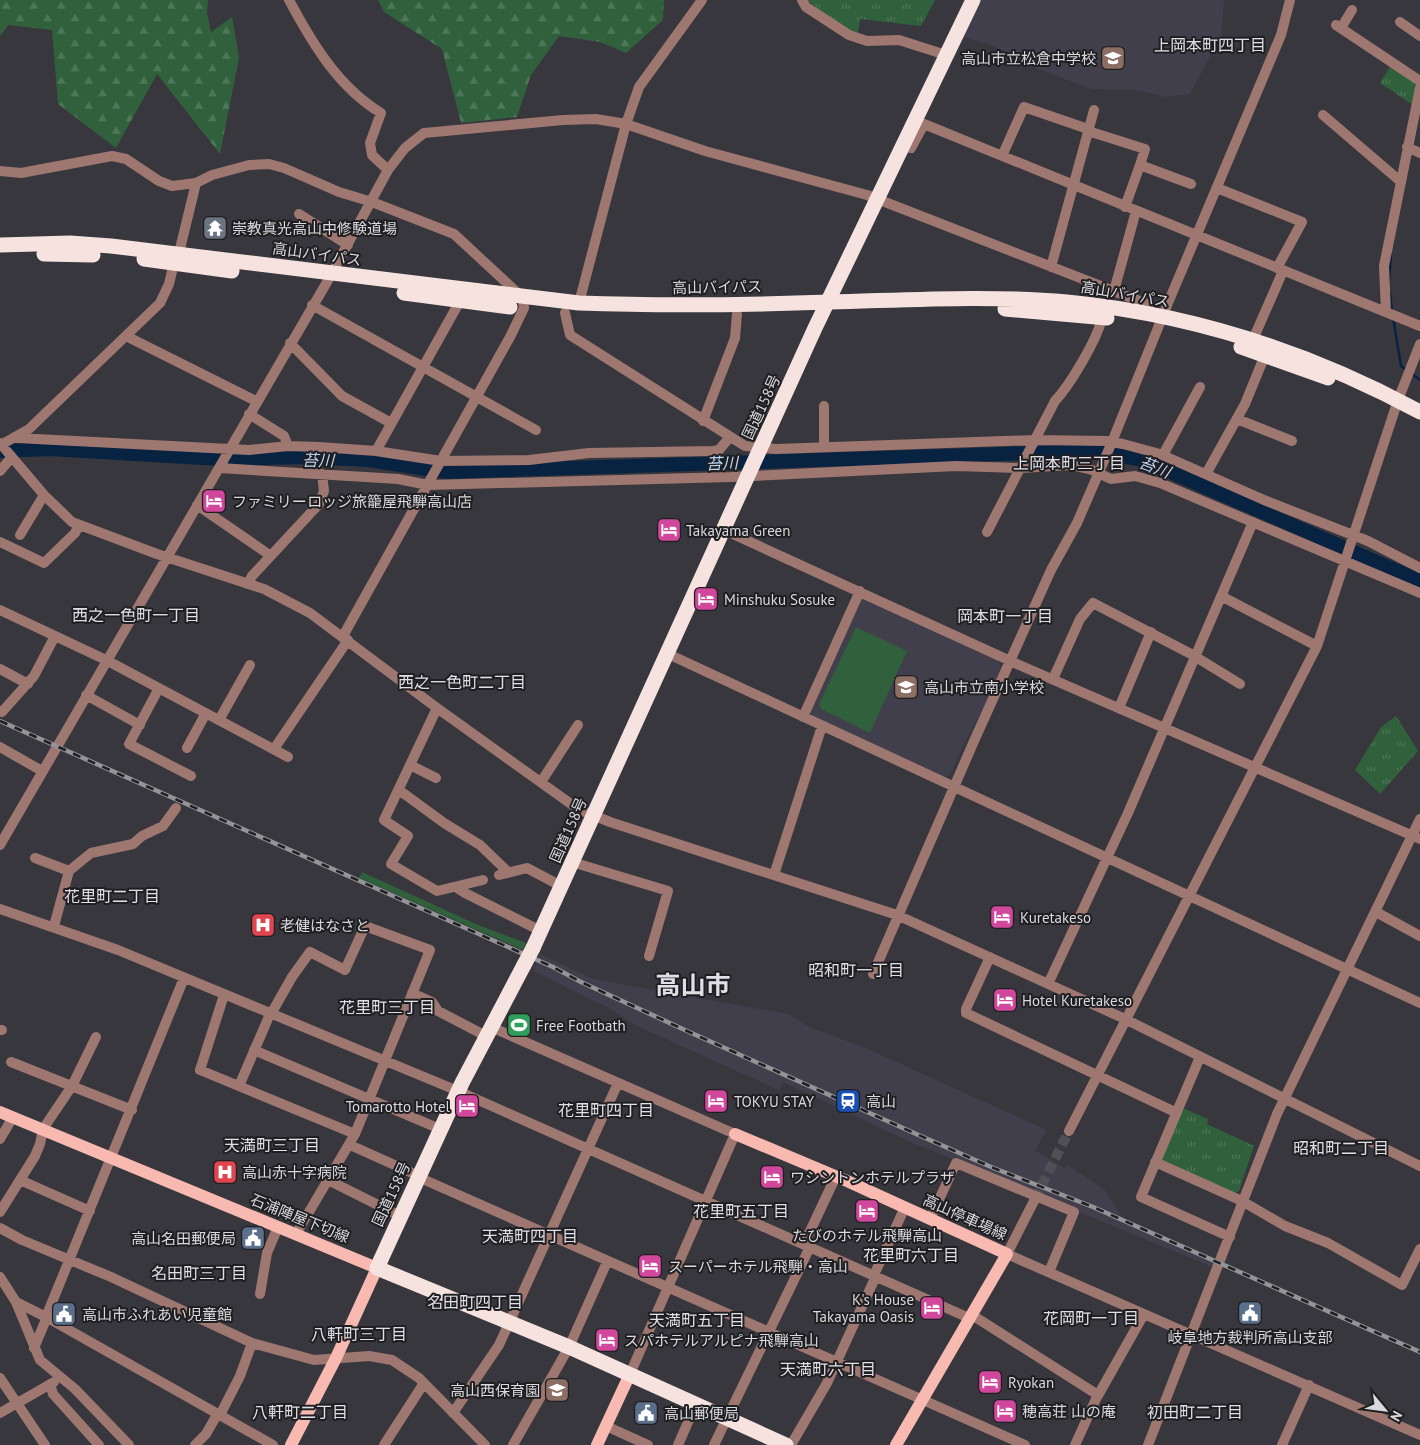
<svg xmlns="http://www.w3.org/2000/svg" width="1420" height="1445" viewBox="0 0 1420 1445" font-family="'PT Sans','Noto Sans JP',sans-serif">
<defs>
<pattern id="forest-firs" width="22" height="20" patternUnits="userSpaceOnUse" patternTransform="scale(1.25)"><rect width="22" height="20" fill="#30613c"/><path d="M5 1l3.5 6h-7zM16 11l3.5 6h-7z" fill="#4d7758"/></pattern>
<pattern id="park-tufts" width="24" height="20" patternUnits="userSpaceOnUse" patternTransform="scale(1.25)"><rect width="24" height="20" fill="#30613c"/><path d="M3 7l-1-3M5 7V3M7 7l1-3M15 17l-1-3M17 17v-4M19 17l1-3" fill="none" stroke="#4d7758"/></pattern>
</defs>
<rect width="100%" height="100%" fill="#38373e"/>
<path fill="#413f4c" d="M 979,0 L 1224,0 L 1221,36 L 1190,94 L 1166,97 L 1136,90 L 1092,89 L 1038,69 L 994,46 L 960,36 Z
M 862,598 L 998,661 L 1001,668 L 985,706 L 967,738 L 951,773 L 943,778 L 809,714 Z
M 540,954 L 593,979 L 788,1014 L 813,1029 L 861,1046 L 1047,1130 L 1035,1150 L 1064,1168 L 1067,1165 L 1104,1189 L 1122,1217 L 1216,1260 L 1212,1267 L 906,1140 L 783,1082 L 779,1090 L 637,1026 L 609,1008 L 533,971 Z"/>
<path fill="#30613c" d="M 856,627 L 907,651 L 870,733 L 821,709 L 819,704 Z
M 362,872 L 478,925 L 526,943 L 523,950 L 359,878 Z"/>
<path fill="url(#forest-firs)" d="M 0,0 L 208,0 L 207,13 L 211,32 L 232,17 L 239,58 L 220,154 L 157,74 L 116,148 L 58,104 L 52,30 L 8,25 L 0,36 Z
M 378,0 L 664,0 L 663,20 L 626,53 L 600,42 L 559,36 L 531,75 L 517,117 L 461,123 L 442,49 L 384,12 Z"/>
<path fill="url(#park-tufts)" d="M 807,0 L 935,0 L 921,26 L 860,19 L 858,33 L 841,28 Z
M 1391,65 L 1413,80 L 1417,87 L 1413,105 L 1380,83 Z
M 1396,716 L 1418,751 L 1380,794 L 1355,770 L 1381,727 Z
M 1183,1108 L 1208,1119 L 1207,1124 L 1254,1146 L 1239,1191 L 1235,1193 L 1162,1162 L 1161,1158 Z"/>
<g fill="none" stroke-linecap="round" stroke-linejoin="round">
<path stroke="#082342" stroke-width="2.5" d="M 1389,280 L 1391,255
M 1390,293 L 1392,312
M 1393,317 L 1401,366 L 1408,371
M 1412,374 L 1420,380"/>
<path stroke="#082342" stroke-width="14" d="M 0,451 L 50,449 L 220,459 L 305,457 L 368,460 L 446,472 L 1094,451 L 1143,460 L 1420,581"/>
<path stroke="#504f56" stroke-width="10" stroke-dasharray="10 5" stroke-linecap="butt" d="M 1035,1199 L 1069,1131"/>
<path stroke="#9e7771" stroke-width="10" d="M 289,0 C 312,43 338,87 381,113 L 370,143 L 372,155 L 388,170
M 802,0 L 806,7 L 849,35 L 867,41 L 899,40 L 946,55
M 1400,22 L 1420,36
M 1336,25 L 1420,81
M 1341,28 L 1352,10
M 1323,115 L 1400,181
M 1088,131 L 1145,149 L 1140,165
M 903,145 L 911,148 L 924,124 L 1420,326
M 1407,147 L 1420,153
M 1002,156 L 1024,107 L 1088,129
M 0,171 L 21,173 L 112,156 L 126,159 L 159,181 L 172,186 L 196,183 L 212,175 L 249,165 L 269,164 L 284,168 L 339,192 L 372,202 L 454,234 L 523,298 L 524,308 L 510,337 L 343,636
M 1217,188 L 1302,222 L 1277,268
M 1125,207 L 1140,165 L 1191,184
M 299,214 L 348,245
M 179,253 L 196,183
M 1051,267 L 1094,110
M 1114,291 L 1136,211
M 579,303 L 626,124 L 639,87 L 702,0
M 312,305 L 536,430
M 1386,312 L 1384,266 L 1420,88
M 565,313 L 570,335 L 745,446 L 776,449 L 1035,440 L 1106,441 L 1123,444 L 1160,454 L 1264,500 L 1368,541 L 1420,568
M 1255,335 L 1283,271
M 126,336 L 256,401
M 290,343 L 342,396 L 391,423
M 249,414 L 284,436 L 288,446
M 1237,419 L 1292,441
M 703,421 L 735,338 L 737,314
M 17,438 L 249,450 L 288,446 L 319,447 L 376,451 L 441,461 L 529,460 L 589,453 L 713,451 L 719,450 L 729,438
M 0,443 L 44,495 L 72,522 L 157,554 L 264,589 L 310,613 L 437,708 L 578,809 L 610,822 L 897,915 L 1125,1019 L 1420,1166
M 1,445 L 29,429 L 160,303 L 169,284 L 174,263
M 824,447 L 824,406
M 376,451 L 460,301
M 1163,455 L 1200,387
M 219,468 L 398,479 L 428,485 L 731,477 L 956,466 L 1021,468 L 1071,465 L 1092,470 L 1111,479 L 1135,476 L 1160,483 L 1420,593
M 0,471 L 11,458
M 1206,474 L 1245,404 L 1265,355
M 197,505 L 271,556
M 724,530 L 1017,664 L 1420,839
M 987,532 L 1055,401 C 1070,385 1097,340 1102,318
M 20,535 L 44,495
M 0,542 L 44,563 L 75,533 L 79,525
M 248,584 L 252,576 L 319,504 L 324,491 L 322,474
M 1221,596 L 1317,646
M 0,610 L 106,660 L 288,757
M 666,653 L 1420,1003
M 0,669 L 28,684
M 1053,679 L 1080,619 L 1093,603 L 1191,654 L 1240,684
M 159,688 L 129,744 L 191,776
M 86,695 L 140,725
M 437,708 L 384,820 L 408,836 L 391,864 L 437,891 L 483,880
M 1119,708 L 1151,632
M 0,711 L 2,712 L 34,676 L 55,636
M 803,717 L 860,591
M 219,720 L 250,665
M 0,747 L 42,771
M 187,748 L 206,713
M 274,749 L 348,640
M 410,765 L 436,778
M 541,782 L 578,725
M 399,790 L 444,823 L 480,845 L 508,872
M 0,845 L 327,282 L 388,170 L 405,148 L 424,133 L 563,120 L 596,119 L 626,124 L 705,151 L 867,195 L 1147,304 L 1150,315
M 35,858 L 69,871 L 91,853 L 133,844 L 142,836 L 163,826 L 176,808
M 572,862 L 668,891 L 649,956
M 499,875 L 527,868 L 561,886
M 774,875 L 822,726
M 456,887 L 465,893 L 541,931
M 0,909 L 118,950 L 458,1091 L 969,1318
M 1376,912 L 1420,936
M 54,926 L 69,871
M 990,957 L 966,1009 L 966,1013 L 1175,1112
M 873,974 L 974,741 L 1051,570 L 1077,523 L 1112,442 L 1168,303 L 1281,35 L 1290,0
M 1048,984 L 1128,813 L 1253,522
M 412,993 L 432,1002 L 438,1011 L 486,1036
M 224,995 L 200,1070 L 355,1134
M 271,1014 L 292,977 L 310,952 L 345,970 L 365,926 L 430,950 L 355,1134 L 296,1234
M 491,1027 L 735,1134 L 630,1374
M 0,1030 L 2,1030
M 254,1050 L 440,1129
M 1200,1057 L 1141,1197 L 1230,1237
M 11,1062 L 132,1110
M 239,1086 L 270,1014
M 1069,1131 L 1317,646 L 1398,400 L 1420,344
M 0,1139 L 13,1117
M 350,1145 L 419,1176
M 1155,1162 L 1242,1201 L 1285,1226 L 1328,1243 L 1402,1285 L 1420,1249
M 418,1177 L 1025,1445
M 20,1180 L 90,1211
M 328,1180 L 400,1216
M 1035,1199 L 1007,1254 L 1420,1435
M 0,1212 L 35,1156 L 40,1144 L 43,1129 L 72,1086 L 96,1037
M 930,1219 L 956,1163 L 1074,1212 L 1049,1272
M 0,1228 L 22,1240 L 111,1277 L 252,1343 L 314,1360 L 369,1356 L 392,1360 L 419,1378 L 485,1445
M 804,1244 L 836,1176
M 874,1275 L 905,1207
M 0,1277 L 16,1302 L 40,1360 L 75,1389 L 129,1445
M 260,1294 L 267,1253 L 278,1227
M 16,1302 L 46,1317 L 273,1445
M 972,1315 L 1098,1395
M 46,1317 L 184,978
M 34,1348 L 47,1317
M 0,1378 L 45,1445
M 50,1384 L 53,1394 L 99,1445
M 0,1413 L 54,1382
M 453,1413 L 499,1345 L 618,1083
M 220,1415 L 240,1376 L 252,1343
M 606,1426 L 648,1445
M 195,1445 L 206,1434 L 218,1413
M 384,1445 L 424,1383
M 513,1445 L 569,1347 L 607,1262
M 678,1445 L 696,1404
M 714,1445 L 810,1247
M 791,1445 L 827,1383 L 876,1276
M 1075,1445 L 1096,1399 L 1144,1314
M 1148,1445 L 1277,1114 L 1420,819
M 1282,1445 L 1309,1385"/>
<path stroke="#f8b9b0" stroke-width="12" d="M 0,1112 L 377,1268 L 336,1358 L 291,1445
M 735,1134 L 847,1181 L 1007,1254 L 896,1445
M 597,1445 L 630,1374"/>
<path stroke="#f6e3e0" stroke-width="15" d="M 0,245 L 70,243 L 111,246 L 579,303 C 663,306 746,305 830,302 C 909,300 988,295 1067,302 C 1191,314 1311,353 1420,412
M 44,254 L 93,255
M 144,259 L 232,271
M 404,293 L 510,307
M 1005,309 L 1107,318
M 1241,347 L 1328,378
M 533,948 L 815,328 L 973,0
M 524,965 L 462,1083 L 377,1268 L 569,1347 L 786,1445"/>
<defs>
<path id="rail" d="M 0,721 L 553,967 L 581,982 L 687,1031 L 914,1133 L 991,1167 L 1093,1207 L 1420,1352"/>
</defs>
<use href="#rail" stroke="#949398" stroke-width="4.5"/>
<use href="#rail" stroke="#1f1f22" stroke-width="2.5" stroke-dasharray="8" stroke-linecap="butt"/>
<path stroke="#f6e3e0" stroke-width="15" d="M 524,965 L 533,948"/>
</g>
<defs>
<symbol id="school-square" viewBox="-11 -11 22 22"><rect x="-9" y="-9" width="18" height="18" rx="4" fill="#8d6e63" stroke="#1f1f22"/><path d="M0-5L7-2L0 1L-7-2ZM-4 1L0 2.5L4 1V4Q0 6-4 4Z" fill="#fff"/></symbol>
<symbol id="temple-square" viewBox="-11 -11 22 22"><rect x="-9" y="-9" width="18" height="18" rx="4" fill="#6b7280" stroke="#1f1f22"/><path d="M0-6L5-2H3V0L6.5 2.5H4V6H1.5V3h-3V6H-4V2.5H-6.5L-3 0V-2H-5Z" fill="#fff"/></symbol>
<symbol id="hotel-square" viewBox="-11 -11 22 22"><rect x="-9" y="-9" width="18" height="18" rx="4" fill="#d1479c" stroke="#1f1f22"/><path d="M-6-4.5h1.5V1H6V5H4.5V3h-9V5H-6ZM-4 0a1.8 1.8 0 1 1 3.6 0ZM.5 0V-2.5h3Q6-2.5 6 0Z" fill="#fff"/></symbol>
<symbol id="hospital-square" viewBox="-11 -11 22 22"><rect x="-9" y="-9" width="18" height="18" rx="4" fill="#e0444e" stroke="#1f1f22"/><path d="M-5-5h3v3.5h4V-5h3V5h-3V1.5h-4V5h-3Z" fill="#fff"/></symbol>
<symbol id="stadium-square" viewBox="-11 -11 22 22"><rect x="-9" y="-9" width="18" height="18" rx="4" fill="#2e9e5b" stroke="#1f1f22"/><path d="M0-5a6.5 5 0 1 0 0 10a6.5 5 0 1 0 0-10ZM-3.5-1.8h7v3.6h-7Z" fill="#fff"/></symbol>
<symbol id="station-square" viewBox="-11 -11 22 22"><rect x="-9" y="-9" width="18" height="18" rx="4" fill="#1a4fb4" stroke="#1f1f22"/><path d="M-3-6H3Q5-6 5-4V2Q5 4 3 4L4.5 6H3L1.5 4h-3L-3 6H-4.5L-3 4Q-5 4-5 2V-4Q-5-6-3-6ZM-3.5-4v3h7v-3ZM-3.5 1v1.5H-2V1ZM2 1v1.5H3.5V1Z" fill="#fff"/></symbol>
<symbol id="civic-square" viewBox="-11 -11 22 22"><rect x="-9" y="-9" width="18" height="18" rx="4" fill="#5c6f8a" stroke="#1f1f22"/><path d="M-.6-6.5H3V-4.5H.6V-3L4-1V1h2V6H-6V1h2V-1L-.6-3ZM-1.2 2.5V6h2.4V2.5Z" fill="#fff"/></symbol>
</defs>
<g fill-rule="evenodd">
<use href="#school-square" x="1099" y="44" width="28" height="28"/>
<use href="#temple-square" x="201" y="214" width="28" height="28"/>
<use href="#hotel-square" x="200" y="487" width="28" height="28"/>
<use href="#hotel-square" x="655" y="516" width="28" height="28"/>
<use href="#hotel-square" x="692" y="585" width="28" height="28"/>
<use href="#school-square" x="892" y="673" width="28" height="28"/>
<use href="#hotel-square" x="988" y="903" width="28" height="28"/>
<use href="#hospital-square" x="249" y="911" width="28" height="28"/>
<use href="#hotel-square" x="991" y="986" width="28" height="28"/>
<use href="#stadium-square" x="505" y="1011" width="28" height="28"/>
<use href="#hotel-square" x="702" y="1087" width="28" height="28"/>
<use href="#station-square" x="834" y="1087" width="28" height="28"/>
<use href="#hotel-square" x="453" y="1092" width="28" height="28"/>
<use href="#hospital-square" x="211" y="1158" width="28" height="28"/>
<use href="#hotel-square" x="758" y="1163" width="28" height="28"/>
<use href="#hotel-square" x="853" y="1197" width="28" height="28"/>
<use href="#civic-square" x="239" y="1224" width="28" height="28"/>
<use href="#hotel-square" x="636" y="1252" width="28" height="28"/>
<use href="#hotel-square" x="918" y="1294" width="28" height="28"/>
<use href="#civic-square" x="1236" y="1299" width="28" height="28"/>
<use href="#civic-square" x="50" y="1300" width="28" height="28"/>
<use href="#hotel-square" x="593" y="1326" width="28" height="28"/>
<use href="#hotel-square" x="976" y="1368" width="28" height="28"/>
<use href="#school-square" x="543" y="1376" width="28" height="28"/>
<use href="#hotel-square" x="991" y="1397" width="28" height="28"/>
<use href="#civic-square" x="632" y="1399" width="28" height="28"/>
</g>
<g text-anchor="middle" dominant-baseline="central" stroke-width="4" stroke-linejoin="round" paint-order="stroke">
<g font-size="15" fill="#dad9dd" stroke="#1f1f22" text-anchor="start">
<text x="1096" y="58" text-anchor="end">高山市立松倉中学校</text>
<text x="232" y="228">崇教真光高山中修験道場</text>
<text x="232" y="501">ファミリーロッジ旅籠屋飛騨高山店</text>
<text x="686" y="530">Takayama Green</text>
<text x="724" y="599">Minshuku Sosuke</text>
<text x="924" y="687">高山市立南小学校</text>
<text x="1020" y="917">Kuretakeso</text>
<text x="280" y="925">老健はなさと</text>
<text x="1022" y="1000">Hotel Kuretakeso</text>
<text x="536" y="1025">Free Footbath</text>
<text x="734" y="1101">TOKYU STAY</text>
<text x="866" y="1101">高山</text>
<text x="450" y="1106" text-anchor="end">Tomarotto Hotel</text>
<text x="242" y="1172">高山赤十字病院</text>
<text x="790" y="1177">ワシントンホテルプラザ</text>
<text x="867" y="1235" text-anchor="middle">たびのホテル飛騨高山</text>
<text x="236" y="1238" text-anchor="end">高山名田郵便局</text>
<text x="668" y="1266">スーパーホテル飛騨・高山</text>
<text x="914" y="1299" text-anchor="end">K's House<tspan x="914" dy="17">Takayama Oasis</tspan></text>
<text x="82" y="1314">高山市ふれあい児童館</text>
<text x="1250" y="1337" text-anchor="middle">岐阜地方裁判所高山支部</text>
<text x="624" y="1340">スパホテルアルピナ飛騨高山</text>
<text x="1008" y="1382">Ryokan</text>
<text x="540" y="1390" text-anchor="end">高山西保育園</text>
<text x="1022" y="1411">穂高荘 山の庵</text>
<text x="664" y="1413">高山郵便局</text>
</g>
<g font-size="15" fill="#dad9dd" stroke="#1f1f22">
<text transform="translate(317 254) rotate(8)">高山バイパス</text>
<text transform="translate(717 287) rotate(-1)">高山バイパス</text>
<text transform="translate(1125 294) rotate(10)">高山バイパス</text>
<text transform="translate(761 407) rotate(-65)">国道158号</text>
<text transform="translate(568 830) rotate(-66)">国道158号</text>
<text transform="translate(391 1194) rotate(-65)">国道158号</text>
<text transform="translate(965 1217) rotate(24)">高山停車場線</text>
<text transform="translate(300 1218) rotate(22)">石浦陣屋下切線</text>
</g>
<g font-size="16" fill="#e0dfe7" stroke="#1f1f22">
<text x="1210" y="45">上岡本町四丁目</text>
<text x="1069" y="463">上岡本町三丁目</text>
<text x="136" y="615">西之一色町一丁目</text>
<text x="1005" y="616">岡本町一丁目</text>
<text x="462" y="682">西之一色町二丁目</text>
<text x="112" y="896">花里町二丁目</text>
<text x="856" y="970">昭和町一丁目</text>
<text x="387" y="1007">花里町三丁目</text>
<text x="606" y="1110">花里町四丁目</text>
<text x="272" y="1145">天満町三丁目</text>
<text x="1341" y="1148">昭和町二丁目</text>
<text x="741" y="1211">花里町五丁目</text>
<text x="530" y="1236">天満町四丁目</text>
<text x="911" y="1255">花里町六丁目</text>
<text x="199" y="1273">名田町三丁目</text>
<text x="475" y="1302">名田町四丁目</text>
<text x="1091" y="1318">花岡町一丁目</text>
<text x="697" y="1320">天満町五丁目</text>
<text x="359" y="1334">八軒町三丁目</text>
<text x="828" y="1369">天満町六丁目</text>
<text x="300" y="1412">八軒町二丁目</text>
<text x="1195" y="1412">初田町二丁目</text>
</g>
<g font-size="16" font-style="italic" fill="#bcd7f9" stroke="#1f1f22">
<text transform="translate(318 460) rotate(1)">苔川</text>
<text transform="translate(722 463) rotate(-2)">苔川</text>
<text transform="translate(1155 467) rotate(21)">苔川</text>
</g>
<g font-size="25" font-weight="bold" fill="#e0dfe7" stroke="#1f1f22">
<text x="693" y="985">高山市</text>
</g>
</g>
<g transform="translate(1385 1410) rotate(119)" stroke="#1f1f22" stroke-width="4" paint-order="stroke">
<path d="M0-4L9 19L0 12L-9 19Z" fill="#dad9dd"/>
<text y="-8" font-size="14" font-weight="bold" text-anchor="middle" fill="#dad9dd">N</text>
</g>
</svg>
